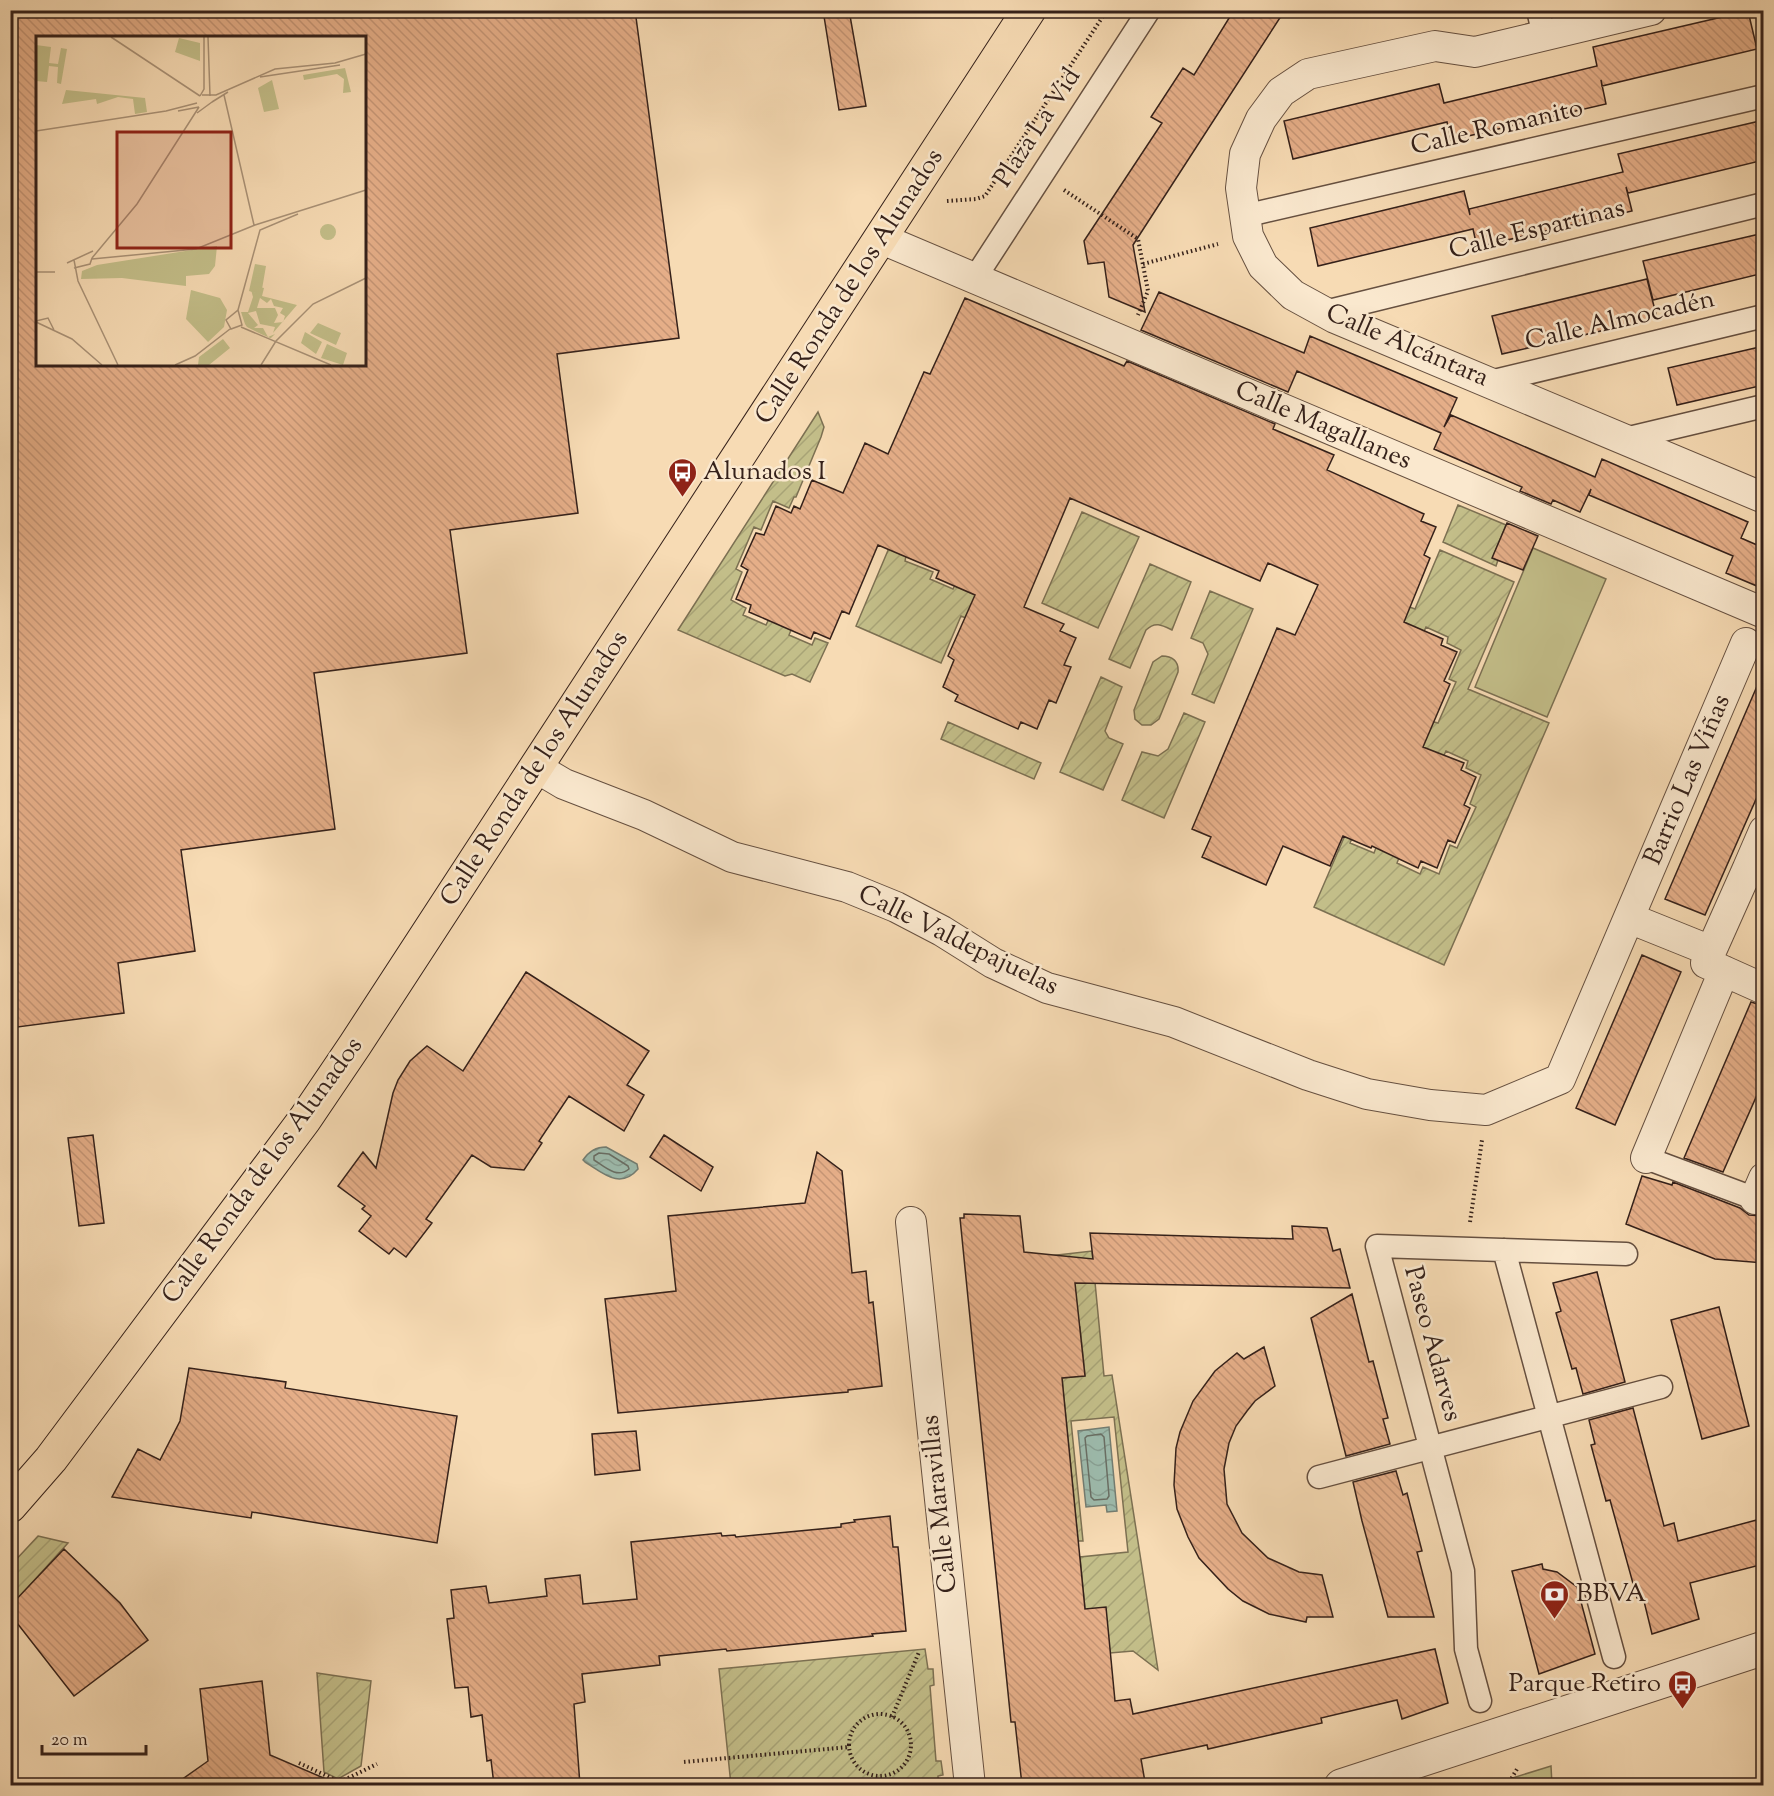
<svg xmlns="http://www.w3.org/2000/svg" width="1774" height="1796" viewBox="0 0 1774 1796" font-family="'Sorts Mill Goudy',serif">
<defs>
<pattern id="garden-furrows" width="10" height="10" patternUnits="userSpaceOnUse" patternTransform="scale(1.5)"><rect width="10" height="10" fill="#c3be89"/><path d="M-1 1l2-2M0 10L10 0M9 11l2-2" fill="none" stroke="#a8a376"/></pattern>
<pattern id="water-waves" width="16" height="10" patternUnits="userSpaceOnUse" patternTransform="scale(1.5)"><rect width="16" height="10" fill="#9dbbad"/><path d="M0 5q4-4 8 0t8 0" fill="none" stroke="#88a094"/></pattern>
<pattern id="building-back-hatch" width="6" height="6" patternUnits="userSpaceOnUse" patternTransform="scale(1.5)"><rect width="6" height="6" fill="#e5ae88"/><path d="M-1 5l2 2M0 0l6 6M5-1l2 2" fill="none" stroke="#c59575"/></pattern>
</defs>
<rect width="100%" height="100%" fill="#f7dbb4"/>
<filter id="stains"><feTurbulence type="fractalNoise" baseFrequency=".00333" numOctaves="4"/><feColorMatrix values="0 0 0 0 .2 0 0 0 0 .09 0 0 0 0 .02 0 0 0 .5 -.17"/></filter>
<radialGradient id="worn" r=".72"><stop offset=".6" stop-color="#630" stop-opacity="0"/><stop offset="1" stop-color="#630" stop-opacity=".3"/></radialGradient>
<path fill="#c3be89" stroke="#7c7052" stroke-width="1.5" d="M 1533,548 L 1606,579 L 1547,717 L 1475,687 Z
M 1551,1766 L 1552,1785 L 1490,1785 Z"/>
<path fill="url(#garden-furrows)" stroke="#7c7052" stroke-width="1.5" d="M 818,412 L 824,427 L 821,437 L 796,497 L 794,497 L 789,508 L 773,501 L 761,530 L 754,527 L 736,569 L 742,572 L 731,600 L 746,608 L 743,615 L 766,625 L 774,608 L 796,618 L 789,635 L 812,645 L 815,638 L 828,643 L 810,682 L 792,674 L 785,676 L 678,630 Z
M 1458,505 L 1506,525 L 1493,557 L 1498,560 L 1496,566 L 1443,542 Z
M 1082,512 L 1139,537 L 1098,628 L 1042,603 Z
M 889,548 L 906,556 L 905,561 L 933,572 L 930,579 L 953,589 L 960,574 L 983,583 L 968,619 L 961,616 L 941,663 L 856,626 Z
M 1440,550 L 1514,582 L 1468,689 L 1549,723 L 1444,965 L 1314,907 L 1346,833 L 1353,836 L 1350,843 L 1374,853 L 1380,837 L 1403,847 L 1397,863 L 1420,874 L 1423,867 L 1439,874 L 1450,845 L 1457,848 L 1476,807 L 1470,804 L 1481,775 L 1466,768 L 1468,761 L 1446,751 L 1438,768 L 1415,757 L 1430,721 L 1438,723 L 1456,682 L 1449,679 L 1461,650 L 1447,643 L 1448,637 L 1426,627 L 1419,643 L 1396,632 L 1407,606 L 1415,609 Z
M 1150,564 L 1191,582 L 1172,630 C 1162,625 1155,621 1146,630 L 1130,668 L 1109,659 Z
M 1210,591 L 1253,609 L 1214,703 L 1192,694 L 1208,654 L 1203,643 L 1191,638 Z
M 1162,656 C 1172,656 1179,661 1178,672 L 1159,719 L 1151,725 L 1142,725 L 1135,719 L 1134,710 L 1153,662 Z
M 1101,677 L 1122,687 L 1105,731 L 1109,738 L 1123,744 L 1103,790 L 1060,772 Z
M 1184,713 L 1205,722 L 1164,818 L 1122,800 L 1142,752 L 1158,756 L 1168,749 Z
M 948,722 L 1041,763 L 1034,779 L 941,739 Z
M 1092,1251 L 1104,1376 L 1112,1375 L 1158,1670 L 1133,1651 L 1110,1653 L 1085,1609 L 1080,1557 L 1128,1552 L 1114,1417 L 1071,1421 L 1083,1541 L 1078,1541 L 1062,1378 L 1085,1375 L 1080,1327 L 1057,1329 L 1049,1256 Z
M 38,1536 L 68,1543 L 11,1606 L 11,1565 Z
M 925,1649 L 928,1669 L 933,1669 L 934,1685 L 930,1686 L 936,1761 L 941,1761 L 943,1775 L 938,1776 L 939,1785 L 731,1785 L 719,1669 Z
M 317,1673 L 371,1681 L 361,1766 L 338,1779 L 324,1772 Z"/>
<path fill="url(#water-waves)" stroke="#737d72" stroke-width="1.5" d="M 606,1147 L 637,1164 L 638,1169 C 620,1190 603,1173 585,1162 L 583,1160 C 589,1151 596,1147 606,1147 Z
M 1109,1427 L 1117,1511 L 1107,1512 L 1106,1505 L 1086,1507 L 1078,1431 Z"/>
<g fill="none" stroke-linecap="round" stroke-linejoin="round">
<path stroke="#696e64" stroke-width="1.5" d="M 599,1153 L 609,1154 L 628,1166 L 629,1169 C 617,1179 605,1167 594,1160 L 594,1156 Z
M 1101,1434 L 1104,1437 L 1109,1496 L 1107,1499 L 1094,1500 L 1091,1497 L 1085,1438 L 1087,1436 Z"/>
</g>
<path fill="url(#building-back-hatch)" stroke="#35211a" stroke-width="1.5" fill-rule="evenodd" d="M 10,10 L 635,10 L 679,338 L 557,354 L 578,513 L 450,530 L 467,653 L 314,673 L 335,829 L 181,850 L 195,951 L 118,963 L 124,1013 L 10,1028 ZM 38,38 L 364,38 L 364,364 L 38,364 Z
M 823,10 L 849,10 L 866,106 L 839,110 Z
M 1234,10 L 1285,10 L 1133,245 L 1145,312 L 1109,297 L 1104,262 L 1088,264 L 1084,241 L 1162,123 L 1151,117 L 1183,68 L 1194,75 Z
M 1748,11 L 1757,49 L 1602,86 L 1601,80 L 1606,104 L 1451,140 L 1447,122 L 1293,159 L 1284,121 L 1439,84 L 1444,103 L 1597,66 L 1593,47 Z
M 1764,120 L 1764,160 L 1628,193 L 1626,187 L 1632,211 L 1477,247 L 1473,229 L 1318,266 L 1310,228 L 1464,191 L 1470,215 L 1469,209 L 1623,172 L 1618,154 Z
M 1764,233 L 1764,273 L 1653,300 L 1643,261 Z
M 1647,279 L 1657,318 L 1502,354 L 1492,316 Z
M 1159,292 L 1304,353 L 1310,336 L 1457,398 L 1444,427 L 1451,415 L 1595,477 L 1602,459 L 1748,522 L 1741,538 L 1764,548 L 1764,589 L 1726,573 L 1733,556 L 1589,495 L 1591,489 L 1580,512 L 1553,500 L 1551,504 L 1520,491 L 1522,487 L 1434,449 L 1441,433 L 1297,371 L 1288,392 L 1141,330 Z
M 965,298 L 1124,366 L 1127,361 L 1275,424 L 1273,429 L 1334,455 L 1327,470 L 1424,514 L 1421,521 L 1436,527 L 1424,555 L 1430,558 L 1404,622 L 1443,639 L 1441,645 L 1457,652 L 1444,681 L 1450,684 L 1423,747 L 1464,763 L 1461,770 L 1476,777 L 1464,805 L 1470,808 L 1455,843 L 1448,840 L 1437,868 L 1421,861 L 1418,868 L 1372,846 L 1371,848 L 1343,836 L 1330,866 L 1283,846 L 1266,885 L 1202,857 L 1211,837 L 1192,829 L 1277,628 L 1295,635 L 1318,585 L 1268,563 L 1260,581 L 1070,498 L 1024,607 L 1064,624 L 1060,631 L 1076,638 L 1064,665 L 1071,667 L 1056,703 L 1049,700 L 1037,729 L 1021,722 L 1018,729 L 955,701 L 958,695 L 943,687 L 954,660 L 948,656 L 975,595 L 936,578 L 939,571 L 878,545 L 849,614 L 842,611 L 830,639 L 814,632 L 811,639 L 749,612 L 751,605 L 736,599 L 748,570 L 741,566 L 756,533 L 764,535 L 776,506 L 791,513 L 794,506 L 800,509 L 812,480 L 843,493 L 865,443 L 888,454 L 924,372 L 930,374 Z
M 1764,346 L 1764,385 L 1677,405 L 1668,368 Z
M 1507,523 L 1538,536 L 1523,570 L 1492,558 Z
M 1764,670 L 1764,781 L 1705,915 L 1665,899 Z
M 1642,955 L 1681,972 L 1615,1125 L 1576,1108 Z
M 526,972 L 649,1051 L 627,1085 L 644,1095 L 624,1131 L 569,1096 L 539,1141 L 542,1143 L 524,1170 L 491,1167 L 472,1155 L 426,1219 L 432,1223 L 406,1257 L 394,1248 L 389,1254 L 359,1231 L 371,1216 L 362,1209 L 365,1206 L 338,1186 L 363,1152 L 376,1168 L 393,1093 L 398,1080 L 410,1061 L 427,1046 L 463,1071 Z
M 1751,1002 L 1764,1006 L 1764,1079 L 1723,1172 L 1684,1158 Z
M 93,1135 L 104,1223 L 79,1226 L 68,1138 Z
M 664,1135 L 713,1167 L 701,1191 L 650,1157 Z
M 817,1152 L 842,1171 L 852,1273 L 866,1271 L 869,1303 L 873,1302 L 882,1386 L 848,1390 L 848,1392 L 618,1413 L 605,1299 L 676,1291 L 668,1216 L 805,1203 Z
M 1642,1176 L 1672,1185 L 1673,1182 L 1740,1208 L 1749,1215 L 1764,1216 L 1764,1263 L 1715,1259 L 1626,1224 Z
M 964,1214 L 1020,1216 L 1024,1252 L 1093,1259 L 1090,1233 L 1293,1239 L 1292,1226 L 1327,1228 L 1333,1251 L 1340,1249 L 1350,1288 L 1075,1283 L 1085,1376 L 1062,1378 L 1085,1609 L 1106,1607 L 1115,1701 L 1130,1699 L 1133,1714 L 1435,1649 L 1448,1703 L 1402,1719 L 1397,1700 L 1321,1718 L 1322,1723 L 1208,1749 L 1207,1745 L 1141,1759 L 1145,1782 L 1128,1785 L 1022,1785 L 1015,1722 L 1011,1722 L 976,1378 L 960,1218 L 964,1218 Z
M 1597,1272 L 1625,1382 L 1583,1394 L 1576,1368 L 1572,1369 L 1556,1313 L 1561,1311 L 1553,1283 Z
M 1352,1294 L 1369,1362 L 1373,1361 L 1388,1418 L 1383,1419 L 1390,1444 L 1346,1456 L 1311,1318 Z
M 1719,1307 L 1749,1426 L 1702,1439 L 1671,1320 Z
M 1264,1347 L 1275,1386 L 1255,1401 L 1247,1411 L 1236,1426 L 1229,1443 L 1224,1469 L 1227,1504 L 1242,1533 L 1268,1558 L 1299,1572 L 1322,1575 L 1333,1617 L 1307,1617 L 1306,1622 L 1269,1614 L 1243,1601 L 1228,1589 L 1199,1558 L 1188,1537 L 1177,1509 L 1174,1485 L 1176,1448 L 1180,1432 L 1193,1401 L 1215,1371 L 1237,1353 L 1244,1359 Z
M 189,1368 L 286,1382 L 285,1388 L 457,1416 L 437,1543 L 252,1512 L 251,1518 L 112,1497 L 138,1449 L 160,1460 L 180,1421 Z
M 1633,1408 L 1664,1526 L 1674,1523 L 1678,1541 L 1764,1518 L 1764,1564 L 1690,1583 L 1699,1619 L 1652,1634 L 1643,1597 L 1637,1598 L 1610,1500 L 1606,1501 L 1591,1445 L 1595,1444 L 1589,1420 Z
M 636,1431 L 640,1470 L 595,1475 L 592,1434 Z
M 1396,1471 L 1403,1495 L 1407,1493 L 1422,1551 L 1417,1552 L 1434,1617 L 1388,1617 L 1362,1521 L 1353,1482 Z
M 890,1516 L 893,1547 L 898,1547 L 906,1631 L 872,1634 L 873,1636 L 727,1651 L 726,1649 L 659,1656 L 660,1665 L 582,1674 L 585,1702 L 574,1704 L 580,1785 L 494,1785 L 491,1760 L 487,1761 L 482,1715 L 471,1717 L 468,1687 L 455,1688 L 447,1619 L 454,1618 L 451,1590 L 486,1586 L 489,1603 L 547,1596 L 545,1579 L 580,1575 L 583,1604 L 637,1599 L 631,1542 L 721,1533 L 722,1536 L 735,1535 L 736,1537 L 841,1527 L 841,1524 L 855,1522 L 854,1520 Z
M 64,1549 L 120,1603 L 148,1640 L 74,1696 L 10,1614 L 10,1606 Z
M 1542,1564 L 1543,1569 L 1557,1572 L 1577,1587 L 1595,1654 L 1539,1674 L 1512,1571 Z
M 262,1681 L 270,1755 L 340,1785 L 174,1785 L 208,1761 L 200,1689 Z"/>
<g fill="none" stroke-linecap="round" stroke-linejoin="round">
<defs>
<path id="pedestrian" d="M 1538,10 L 1544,36
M 1244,216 L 1764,96
M 975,278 L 1149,10
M 1325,312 L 1764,204
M 1490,382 L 1764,316
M 1625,439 L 1764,406
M 1646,1158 L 1764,1202
M 1504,1250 L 1614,1657
M 1319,1477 L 1661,1387
M 1480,1701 L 1466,1649 L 1463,1571 L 1377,1246 L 1626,1254"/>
<path id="minor" d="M 1651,10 L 1475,52 L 1435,46 L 1308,74 L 1281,92 L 1261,119 L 1245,154 L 1241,188 L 1248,236 L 1263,266 L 1293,295 L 1335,318 L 1764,498
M 882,239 L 1764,613
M 537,768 L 564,784 L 644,815 L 732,857 L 847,887 L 896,907 L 942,931 L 993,963 L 1047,988 L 1174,1022 L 1308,1075 L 1367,1094 L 1430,1105 L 1486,1110 L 1560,1079 L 1746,643
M 1764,831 L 1748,868 L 1764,875
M 1629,918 L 1711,951 L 1706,963 L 1764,989
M 1711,951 L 1748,868
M 1646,1158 L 1724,971
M 1755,1199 L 1764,1178
M 911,1222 L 970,1786"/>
<path id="tertiary" d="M 1341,1786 L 1764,1648"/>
<path id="primary" d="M 10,1506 L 51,1459 L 305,1119 L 355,1045 L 1029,10"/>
</defs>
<use href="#pedestrian" stroke="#665040" stroke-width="25"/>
<use href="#minor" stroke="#665040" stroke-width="32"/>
<use href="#tertiary" stroke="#665040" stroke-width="35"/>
<use href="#primary" stroke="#35211a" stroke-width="35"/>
<path stroke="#35211a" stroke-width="4" stroke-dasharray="1.5 3" stroke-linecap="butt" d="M 1064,190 L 1138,239 L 1148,291 L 1138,315
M 947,201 L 976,199 L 985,196 L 1107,10
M 1143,264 L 1218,244
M 1470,1222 L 1482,1140
M849 1745a31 31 0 1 1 62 0a31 31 0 1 1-62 0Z
M 892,1717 L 919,1652
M 684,1762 L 849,1747
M 299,1763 L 340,1782 L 338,1786
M 340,1782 L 377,1764
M 1507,1786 L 1517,1769"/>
<use href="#pedestrian" stroke="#fae8ce" stroke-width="22"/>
<use href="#minor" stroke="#fae8ce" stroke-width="30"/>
<use href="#tertiary" stroke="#fae8ce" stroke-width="33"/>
<use href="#primary" stroke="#f7dbb4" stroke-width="33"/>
</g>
<defs>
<symbol id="bus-pin" viewBox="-11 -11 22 30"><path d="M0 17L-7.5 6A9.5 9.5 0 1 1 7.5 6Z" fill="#8f2418" stroke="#fae8ce"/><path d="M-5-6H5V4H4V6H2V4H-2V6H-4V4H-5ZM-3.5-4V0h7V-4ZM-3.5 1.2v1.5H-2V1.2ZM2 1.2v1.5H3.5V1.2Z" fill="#fff"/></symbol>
<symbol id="bank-pin" viewBox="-11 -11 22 30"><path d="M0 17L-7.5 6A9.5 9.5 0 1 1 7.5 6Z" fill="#8f2418" stroke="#fae8ce"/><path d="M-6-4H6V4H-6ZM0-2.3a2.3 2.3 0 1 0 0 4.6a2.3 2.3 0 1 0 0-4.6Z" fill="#fff"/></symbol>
</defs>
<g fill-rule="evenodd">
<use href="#bus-pin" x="666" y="456" width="33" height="45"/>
<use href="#bank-pin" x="1538" y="1578" width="33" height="45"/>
<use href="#bus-pin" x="1666" y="1668" width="33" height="45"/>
</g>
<g text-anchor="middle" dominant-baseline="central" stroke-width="5" stroke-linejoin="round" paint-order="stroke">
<g font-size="26" fill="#35211a" stroke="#fae8ce">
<text transform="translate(1038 128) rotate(-57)">Plaza La Vid</text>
<text transform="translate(1497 128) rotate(-13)">Calle Romanito</text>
<text transform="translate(1537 230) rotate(-14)">Calle Espartinas</text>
<text transform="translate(850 287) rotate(-57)">Calle Ronda de los Alunados</text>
<text transform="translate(1620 321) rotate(-13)">Calle Almocadén</text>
<text transform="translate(1407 346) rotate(23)">Calle Alcántara</text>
<text transform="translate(1323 426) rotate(23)">Calle Magallanes</text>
<text transform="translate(535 769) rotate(-57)">Calle Ronda de los Alunados</text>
<text transform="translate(1688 780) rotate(-67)">Barrio Las Viñas</text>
<text transform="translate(958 941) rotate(26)">Calle Valdepajuelas</text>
<text transform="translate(263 1171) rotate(-54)">Calle Ronda de los Alunados</text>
<text transform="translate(1432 1344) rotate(75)">Paseo Adarves</text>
<text transform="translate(940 1504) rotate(-96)">Calle Maravillas</text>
</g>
<g font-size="26" fill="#35211a" stroke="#fae8ce" text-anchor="start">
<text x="703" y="472">Alunados I</text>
<text x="1576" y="1594">BBVA</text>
<text x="1661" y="1684" text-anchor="end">Parque Retiro</text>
</g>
</g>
<g transform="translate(36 36)">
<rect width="330" height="330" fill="#f7dbb4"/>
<path d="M 143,2 L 164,7 L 164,25 L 139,16 ZM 0,9 L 15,11 L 13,27 L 22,28 L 25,12 L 31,13 L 25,48 L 21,47 L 22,31 L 13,30 L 11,46 L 0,45 ZM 30,54 L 109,62 L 111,76 L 99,78 L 97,63 L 82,61 L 61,68 L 60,63 L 26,68 ZM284 196a8 8 0 1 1 16 0a8 8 0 1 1-16 0ZM 181,210 L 179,230 L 173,238 L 150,240 L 150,250 L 86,242 L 45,243 L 46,235 L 61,229 ZM 219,228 L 230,230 L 225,259 L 213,255 ZM 155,254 L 184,262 L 191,274 L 188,291 L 172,306 L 150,283 ZM 282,287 L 305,297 L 300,309 L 274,297 ZM 269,296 L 286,306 L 280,318 L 265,307 ZM 187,303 L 194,312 L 173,329 L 162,329 L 163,321 Z" fill="#c3be89"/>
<path d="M 309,32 L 315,56 L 307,57 L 308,43 L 301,38 L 268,44 L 267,39 ZM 236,44 L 243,73 L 228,76 L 222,52 ZM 214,250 L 219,251 L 218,257 L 222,251 L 228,252 L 226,260 L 261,269 L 237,297 L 239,291 L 224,288 L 220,275 L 212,277 L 222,289 L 218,292 L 227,292 L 232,301 L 239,298 L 235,302 L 234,302 L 225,298 L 211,291 L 209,288 L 205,276 L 212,276 L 217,261 ZM 224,262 L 231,267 L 235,263 L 238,270 L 247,272 L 244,277 L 249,280 L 247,286 L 238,287 L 242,279 L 239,272 L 221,272 ZM 291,308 L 311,317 L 307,329 L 285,322 Z" fill="#c3be89" fill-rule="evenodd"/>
<path fill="none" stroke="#a99176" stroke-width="1.5" d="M 75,1 L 164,60M 172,1 L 174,60M 224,41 L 304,29M 166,59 L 180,59 L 239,33 L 299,27 L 330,18M 188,59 L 218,189M 164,60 L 168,53 L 168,1M 176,66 L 192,56M 142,75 L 163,71M 161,77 L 176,66M 0,95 L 130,75 L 161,67M 56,222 L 101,168 L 163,71M 56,223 L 160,213 L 219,189 L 330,154M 38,224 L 42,245 L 82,329M 31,227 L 57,215M 38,232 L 54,228 L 56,222M 0,236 L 19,236M 202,274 L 206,289 L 195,293 L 190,284 L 202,274 L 224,194 L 262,178M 0,285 L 12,282 L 18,294M 0,286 L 36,303 L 66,329M 205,291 L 295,329M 139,329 L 159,320 L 194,293M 225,329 L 240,305 L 277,268 L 330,242"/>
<path fill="#8f2418" fill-opacity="0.15" stroke="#8f2418" stroke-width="3" d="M 81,96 L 195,96 L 195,212 L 81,212 Z"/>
<rect width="330" height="330" fill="none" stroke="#35211a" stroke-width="3"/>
</g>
<rect width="1774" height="1796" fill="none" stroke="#f7dbb4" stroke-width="36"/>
<rect x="12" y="12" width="1750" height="1772" fill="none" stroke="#35211a" stroke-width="3"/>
<rect x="18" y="18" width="1738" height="1760" fill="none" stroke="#35211a" stroke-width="1.5"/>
<path d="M42 1745v9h104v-9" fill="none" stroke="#35211a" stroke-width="3"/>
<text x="51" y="1745" font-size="18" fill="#35211a" stroke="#fae8ce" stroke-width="4.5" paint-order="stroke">20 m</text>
<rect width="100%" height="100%" filter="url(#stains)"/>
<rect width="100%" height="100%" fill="url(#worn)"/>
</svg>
